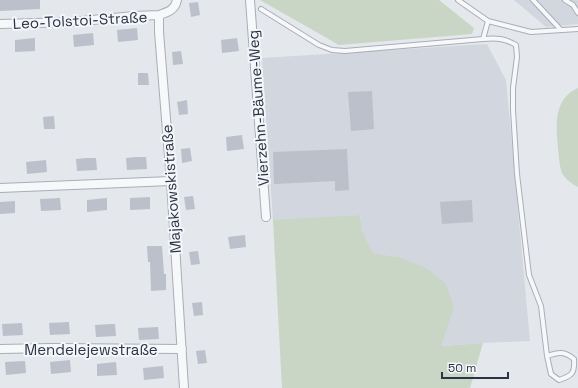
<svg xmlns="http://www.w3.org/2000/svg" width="578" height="388" viewBox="0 0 578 388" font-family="'Space Grotesk',sans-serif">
<rect width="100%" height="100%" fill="#e4e7ec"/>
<path fill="#d2d6de" d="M 514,0 L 578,0 L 578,24 L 546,27 Z
M 487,44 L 506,80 L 530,341 L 482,343 L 441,346 L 398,257 L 373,253 L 362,232 L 360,215 L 273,221 L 262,58 Z"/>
<path fill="#c9d6c5" d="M 260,0 L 439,0 L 474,28 L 472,34 L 339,45 Z
M 578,88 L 578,187 C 572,184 566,180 562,173 C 559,165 559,156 558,148 C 556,126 553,99 578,88 Z
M 360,215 L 362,231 L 373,253 L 398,257 L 426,268 L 446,284 L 454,307 L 441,346 L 483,343 L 470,388 L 282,388 L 273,220 Z"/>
<path fill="#bbc0ca" d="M 0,0 L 40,0 L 40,9 L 0,11 Z
M 198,2 L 200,15 L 191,17 L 189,3 Z
M 137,28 L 138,40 L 118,42 L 117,30 Z
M 93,33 L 94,45 L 74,47 L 73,35 Z
M 35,38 L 35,51 L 15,52 L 15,40 Z
M 237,38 L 239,51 L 222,53 L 221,40 Z
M 181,51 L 183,64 L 173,65 L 172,52 Z
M 138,73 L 148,73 L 149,85 L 138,85 Z
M 372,91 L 374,129 L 351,131 L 348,92 Z
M 187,100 L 188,114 L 179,115 L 177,102 Z
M 54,116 L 55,129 L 44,129 L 43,117 Z
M 242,135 L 244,149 L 227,151 L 226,137 Z
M 190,148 L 192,161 L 182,163 L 181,149 Z
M 347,149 L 349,190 L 335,191 L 335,181 L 274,184 L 273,152 Z
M 136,157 L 146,157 L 147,169 L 127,170 L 126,158 Z
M 86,158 L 96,158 L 97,170 L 77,171 L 76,159 Z
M 46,160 L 47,172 L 27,174 L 26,162 Z
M 193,196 L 195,209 L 186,210 L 184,197 Z
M 150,197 L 150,209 L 130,210 L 130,198 Z
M 60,198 L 61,210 L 41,211 L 40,199 Z
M 107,198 L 107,210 L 87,212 L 87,200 Z
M 472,200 L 473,222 L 442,224 L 440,202 Z
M 15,201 L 15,213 L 0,214 L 0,202 Z
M 245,235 L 246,247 L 230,249 L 228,237 Z
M 147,246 L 162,246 L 164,274 L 166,274 L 166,290 L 151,291 L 150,262 L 148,262 Z
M 198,251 L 200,264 L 191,265 L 189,252 Z
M 202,302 L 203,315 L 194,316 L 192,303 Z
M 69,322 L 70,334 L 50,335 L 49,323 Z
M 22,323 L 23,335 L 3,336 L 2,324 Z
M 111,324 L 115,324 L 116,336 L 96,337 L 95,325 Z
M 158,327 L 159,339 L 139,340 L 138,328 Z
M 205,350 L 207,363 L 198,364 L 196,351 Z
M 70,360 L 71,372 L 51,374 L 50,362 Z
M 25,361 L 26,373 L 6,375 L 5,362 Z
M 116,362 L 117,375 L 97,376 L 97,364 Z
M 163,366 L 164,378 L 144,380 L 143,368 Z"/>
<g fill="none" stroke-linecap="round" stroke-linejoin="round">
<defs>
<path id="lane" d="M 458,0 L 488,21 L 531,32 L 578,29
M 533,0 L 561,30
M 565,0 L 573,5 L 578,13
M 261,9 L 319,45 L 332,50 L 345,51 L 483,39 L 488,21
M 483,39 C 497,38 504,38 516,45 L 517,57 L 513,88 L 513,110 L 517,174 L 529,275 L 541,306 L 547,356 L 551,374 L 559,380 C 572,376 575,373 574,359 C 564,351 559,352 547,356"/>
<path id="street" d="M 177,0 C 175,10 168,12 159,15 L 159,32 L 171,181 L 184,388
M 250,0 L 266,217
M 0,24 L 71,22 L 134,16 L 159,15
M 0,188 L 171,181
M 0,349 L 52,348 L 182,349"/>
</defs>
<use href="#lane" stroke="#a9aeb7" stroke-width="6"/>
<use href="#street" stroke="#a9aeb7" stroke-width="10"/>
<use href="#lane" stroke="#f7f8fa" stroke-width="4"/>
<use href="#street" stroke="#f7f8fa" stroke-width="8"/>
</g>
<g text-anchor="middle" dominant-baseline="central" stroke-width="4" stroke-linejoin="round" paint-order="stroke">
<g font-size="15" fill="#2b3445" stroke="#f4f6f9">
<text transform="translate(80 20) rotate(-3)">Leo-Tolstoi-Straße</text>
<text transform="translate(258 108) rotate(-94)">Vierzehn-Bäume-Weg</text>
<text transform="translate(171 189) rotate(-94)">Majakowskistraße</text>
<text x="91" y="349">Mendelejewstraße</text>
</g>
</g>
<path d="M442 372v6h66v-6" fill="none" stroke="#2b3445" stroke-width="2"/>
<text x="448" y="372" font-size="12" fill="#2b3445" stroke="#f4f6f9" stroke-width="3" paint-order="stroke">50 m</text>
</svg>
